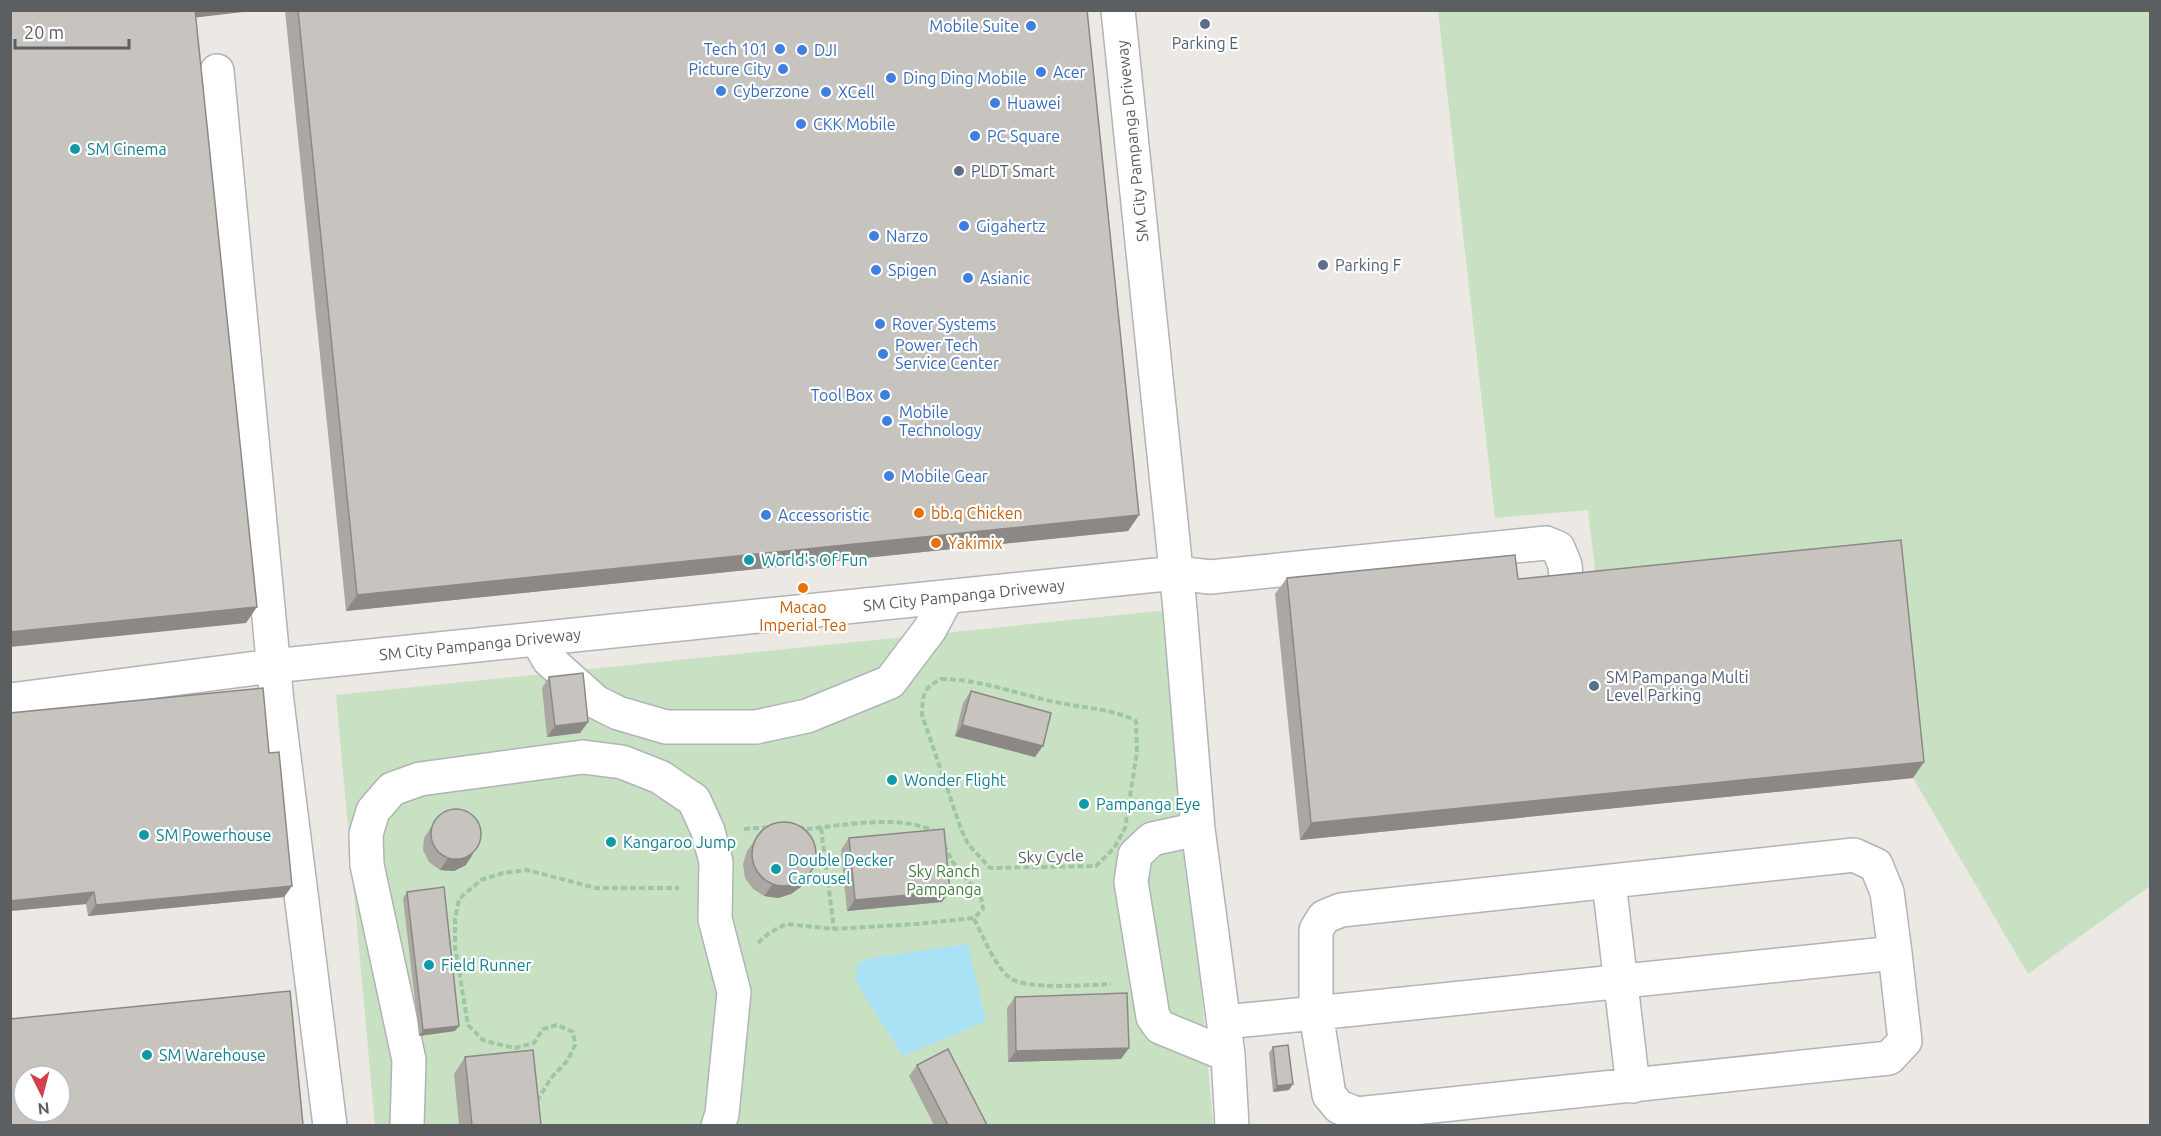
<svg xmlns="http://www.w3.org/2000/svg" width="2161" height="1136" viewBox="0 0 2161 1136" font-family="Ubuntu,sans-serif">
<rect width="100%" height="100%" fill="#ece8e3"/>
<path fill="#c7e1c2" d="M 1438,11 L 2150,11 L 2150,886 L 2028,974 L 1913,778 L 1890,556 L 1597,586 L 1588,510 L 1495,518 Z
M 1169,610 L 1213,1125 L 375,1125 L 336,695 Z"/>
<path fill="#aae2f5" d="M 968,944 L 986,1021 L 903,1056 L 856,982 L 857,964 L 866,959 Z"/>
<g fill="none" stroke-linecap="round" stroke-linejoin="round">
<defs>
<path id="minor" d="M 1118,10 L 1180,609 L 1198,829 L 1228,1055 L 1232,1126
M 217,71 L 277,702 L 330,1126
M 537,639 L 549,660 L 596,702 L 618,713 L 666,727 L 756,727 L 807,716 L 890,682 L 930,629 L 947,597
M 10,700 L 273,666 L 1176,573 L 1210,577 L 1546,543 L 1558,548 L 1565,565 L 1567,590
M 1198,829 L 1152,839 L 1135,855 L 1131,882 L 1153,1017 L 1160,1027 L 1228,1055
M 1609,882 L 1633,1086
M 1224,1022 L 1316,1013 L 1895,953 L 1887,892 L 1876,865 L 1854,855 L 1341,910 L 1324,917 L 1316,930 L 1316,1013 L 1329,1095 L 1339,1107 L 1357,1114 L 1889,1058 L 1905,1041 L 1895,953
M 407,1126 L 409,1060 L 367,865 L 366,834 L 373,811 L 392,789 L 420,779 L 583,757 L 622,762 L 660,777 L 694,800 L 708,831 L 716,862 L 715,919 L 734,992 L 722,1114 L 718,1126"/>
</defs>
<use href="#minor" stroke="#b0b4b7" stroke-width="36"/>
<path stroke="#9fc6a3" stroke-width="4" stroke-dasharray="6 3" stroke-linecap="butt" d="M 941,679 C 980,679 1017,694 1055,702 C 1082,708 1111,708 1136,721 L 1137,752 L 1125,828 L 1114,848 L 1096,866 L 990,868 L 968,844 L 961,829 L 922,715 C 923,695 922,689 941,679 Z
M 798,827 L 808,829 C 843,825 904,814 935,832
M 821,828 L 834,929
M 744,829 L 772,827
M 974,919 C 984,937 993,964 1010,978 C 1025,990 1089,985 1111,984
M 758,943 L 769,933 L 786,924 L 834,929 L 916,924 L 974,918 L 983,909 L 981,897 L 952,861 L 944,844
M 537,1101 L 551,1078 L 568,1060 L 575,1045 L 573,1032 L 557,1025 L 543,1029 L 534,1043 L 515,1048 L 497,1044 L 483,1040 L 468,1025 L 455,947 L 455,919 L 459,899 L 481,880 L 503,873 L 527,870 L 596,888 L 679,888"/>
<use href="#minor" stroke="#fff" stroke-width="33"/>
</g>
<path fill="#aba8a4" d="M 285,10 L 1087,10 L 1139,515 L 1128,531 L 346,611 Z
M 1287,578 L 1518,579 L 1924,762 L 1913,778 L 1300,840 L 1275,594 Z
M 549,677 L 588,722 L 580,733 L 547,737 L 542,688 Z
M 971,691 L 1035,757 L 955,736 L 963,703 Z
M 269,753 L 292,886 L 284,897 L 88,916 L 86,904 L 10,911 Z
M 439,815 L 466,865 L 454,871 L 440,870 L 429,862 L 423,850 L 424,838 Z
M 849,838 L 942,902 L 847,911 L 841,850 Z
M 755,840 L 802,886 L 791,894 L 778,898 L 764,896 L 753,889 L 745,878 L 743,864 L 747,851 Z
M 407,892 L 455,1031 L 419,1036 L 403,898 Z
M 1015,997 L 1121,1059 L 1008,1062 L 1007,1008 Z
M 1273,1047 L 1289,1090 L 1273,1092 L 1269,1053 Z
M 465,1057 L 541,1125 L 459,1125 L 454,1074 Z
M 917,1065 L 987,1125 L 934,1125 L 909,1076 Z"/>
<path fill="#8b8886" d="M 189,10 L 261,10 L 183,19 Z
M 1139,515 L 1128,531 L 346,611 L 357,595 Z
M 257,607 L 246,623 L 10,647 L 10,632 Z
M 588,722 L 580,733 L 547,737 L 555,726 Z
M 962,725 L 1043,746 L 1035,757 L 955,736 Z
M 1924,762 L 1913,778 L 1300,840 L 1311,823 Z
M 473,854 L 466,865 L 454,871 L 440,870 L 448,858 Z
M 810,875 L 802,886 L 791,894 L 778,898 L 764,896 L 772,885 Z
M 292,886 L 284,897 L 88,916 L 96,905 Z
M 950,891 L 942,902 L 847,911 L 855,900 Z
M 94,892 L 86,904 L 10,911 L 10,901 Z
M 459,1026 L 455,1031 L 419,1036 L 423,1030 Z
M 1129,1048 L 1121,1059 L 1008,1062 L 1016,1051 Z
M 1293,1084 L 1289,1090 L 1273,1092 L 1277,1086 Z"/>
<path fill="#c7c3bf" stroke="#8b8886" stroke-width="1.5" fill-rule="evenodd" d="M 10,10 L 195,10 L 257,607 L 10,632 Z
M 298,10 L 1087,10 L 1139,515 L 357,595 Z
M 1901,540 L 1924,762 L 1311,823 L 1287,578 L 1515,555 L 1518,579 Z
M 583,673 L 588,722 L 555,726 L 549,677 Z
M 263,688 L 269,753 L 279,752 L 292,886 L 96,905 L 94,892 L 10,901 L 10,713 Z
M 971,691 L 1051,713 L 1043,746 L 962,725 Z
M431 834a25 25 0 1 1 50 0a25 25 0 1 1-50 0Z
M752 854a32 32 0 1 1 64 0a32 32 0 1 1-64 0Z
M 944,829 L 950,891 L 855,900 L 849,838 Z
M 444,887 L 459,1026 L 423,1030 L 407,892 Z
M 290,991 L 303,1125 L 10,1125 L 10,1019 ZM 24,1076 L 60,1076 L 60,1112 L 24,1112 Z
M 1127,993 L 1129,1048 L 1016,1051 L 1015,997 Z
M 1288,1045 L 1293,1084 L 1277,1086 L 1273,1047 Z
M 948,1049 L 987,1125 L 948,1125 L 917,1065 Z
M 533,1050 L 541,1125 L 472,1125 L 465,1057 Z"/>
<g fill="#5c6f8a" stroke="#fff" stroke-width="2">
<circle cx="1205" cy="24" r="6"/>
<circle cx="959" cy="171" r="6"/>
<circle cx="1323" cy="265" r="6"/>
<circle cx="1594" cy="686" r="6"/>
</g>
<g fill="#3f7fe0" stroke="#fff" stroke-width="2">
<circle cx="1031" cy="26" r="6"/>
<circle cx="780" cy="49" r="6"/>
<circle cx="802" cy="50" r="6"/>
<circle cx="783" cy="69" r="6"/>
<circle cx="1041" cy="72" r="6"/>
<circle cx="891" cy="78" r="6"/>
<circle cx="721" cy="91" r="6"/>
<circle cx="826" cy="92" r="6"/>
<circle cx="995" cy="103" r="6"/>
<circle cx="801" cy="124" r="6"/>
<circle cx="975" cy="136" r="6"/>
<circle cx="964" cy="226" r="6"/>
<circle cx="874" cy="236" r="6"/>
<circle cx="876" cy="270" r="6"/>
<circle cx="968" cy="278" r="6"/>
<circle cx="880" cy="324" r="6"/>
<circle cx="883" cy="354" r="6"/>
<circle cx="885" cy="395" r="6"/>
<circle cx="887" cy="421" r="6"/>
<circle cx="889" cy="476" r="6"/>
<circle cx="766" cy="515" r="6"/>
</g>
<g fill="#0f9aa8" stroke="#fff" stroke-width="2">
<circle cx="75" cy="149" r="6"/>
<circle cx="749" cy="560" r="6"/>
<circle cx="892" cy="780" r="6"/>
<circle cx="1084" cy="804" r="6"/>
<circle cx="144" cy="835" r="6"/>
<circle cx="611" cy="842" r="6"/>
<circle cx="776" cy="869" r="6"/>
<circle cx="429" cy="965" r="6"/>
<circle cx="147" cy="1055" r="6"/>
</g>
<g fill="#e8710a" stroke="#fff" stroke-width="2">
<circle cx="919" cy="513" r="6"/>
<circle cx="936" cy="543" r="6"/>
<circle cx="803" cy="588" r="6"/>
</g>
<g text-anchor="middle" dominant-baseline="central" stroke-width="4.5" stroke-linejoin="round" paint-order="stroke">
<g font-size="16" fill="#366cbe" stroke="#fff" text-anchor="start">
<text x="1019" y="26" text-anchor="end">Mobile Suite</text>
<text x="768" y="49" text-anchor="end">Tech 101</text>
<text x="814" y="50">DJI</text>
<text x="771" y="69" text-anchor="end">Picture City</text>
<text x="1053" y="72">Acer</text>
<text x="903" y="78">Ding Ding Mobile</text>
<text x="733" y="91">Cyberzone</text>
<text x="838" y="92">XCell</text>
<text x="1007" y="103">Huawei</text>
<text x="813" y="124">CKK Mobile</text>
<text x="987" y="136">PC Square</text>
<text x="976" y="226">Gigahertz</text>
<text x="886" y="236">Narzo</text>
<text x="888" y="270">Spigen</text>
<text x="980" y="278">Asianic</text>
<text x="892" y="324">Rover Systems</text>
<text x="895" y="345">Power Tech<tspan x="895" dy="18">Service Center</tspan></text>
<text x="873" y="395" text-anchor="end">Tool Box</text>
<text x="899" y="412">Mobile<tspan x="899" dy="18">Technology</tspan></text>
<text x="901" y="476">Mobile Gear</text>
<text x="778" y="515">Accessoristic</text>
</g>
<g font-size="16" fill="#4e5e75" stroke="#fff" text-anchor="start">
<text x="1205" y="43" text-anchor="middle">Parking E</text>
<text x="971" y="171">PLDT Smart</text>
<text x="1335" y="265">Parking F</text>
<text x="1606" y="677">SM Pampanga Multi<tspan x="1606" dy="18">Level Parking</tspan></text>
</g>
<g font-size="16" fill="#5b5f62" stroke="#fff">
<text transform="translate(1132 141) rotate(-96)">SM City Pampanga Driveway</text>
<text transform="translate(964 595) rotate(-6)">SM City Pampanga Driveway</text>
<text transform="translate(480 644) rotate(-6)">SM City Pampanga Driveway</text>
<text transform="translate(1051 856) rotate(-2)">Sky Cycle</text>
</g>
<g font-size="16" fill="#0d838f" stroke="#fff" text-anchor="start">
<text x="87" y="149">SM Cinema</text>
<text x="761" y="560">World's Of Fun</text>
<text x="904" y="780">Wonder Flight</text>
<text x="1096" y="804">Pampanga Eye</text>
<text x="156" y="835">SM Powerhouse</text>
<text x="623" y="842">Kangaroo Jump</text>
<text x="788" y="860">Double Decker<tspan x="788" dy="18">Carousel</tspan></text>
<text x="441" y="965">Field Runner</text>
<text x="159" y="1055">SM Warehouse</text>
</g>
<g font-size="16" fill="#c56008" stroke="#fff" text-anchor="start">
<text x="931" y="513">bb.q Chicken</text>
<text x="948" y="543">Yakimix</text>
<text x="803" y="607" text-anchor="middle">Macao<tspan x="803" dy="18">Imperial Tea</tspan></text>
</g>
<g font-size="16" fill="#467e3e" stroke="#fff">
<text x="944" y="871">Sky Ranch<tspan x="944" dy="18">Pampanga</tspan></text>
</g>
</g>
<rect width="2161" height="1136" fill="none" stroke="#5b5f62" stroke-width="24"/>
<g transform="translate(42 1094) rotate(174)"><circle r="28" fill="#ffffff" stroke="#bdbfc0" stroke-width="1.5"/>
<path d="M0-4.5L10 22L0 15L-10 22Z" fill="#d5404f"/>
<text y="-9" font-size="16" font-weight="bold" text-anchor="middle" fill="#5b5f62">N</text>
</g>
<path d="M15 39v9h114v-9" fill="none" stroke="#5b5f62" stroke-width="3"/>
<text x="24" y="39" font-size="18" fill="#5b5f62" stroke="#ffffff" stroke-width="4.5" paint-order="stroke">20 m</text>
</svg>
